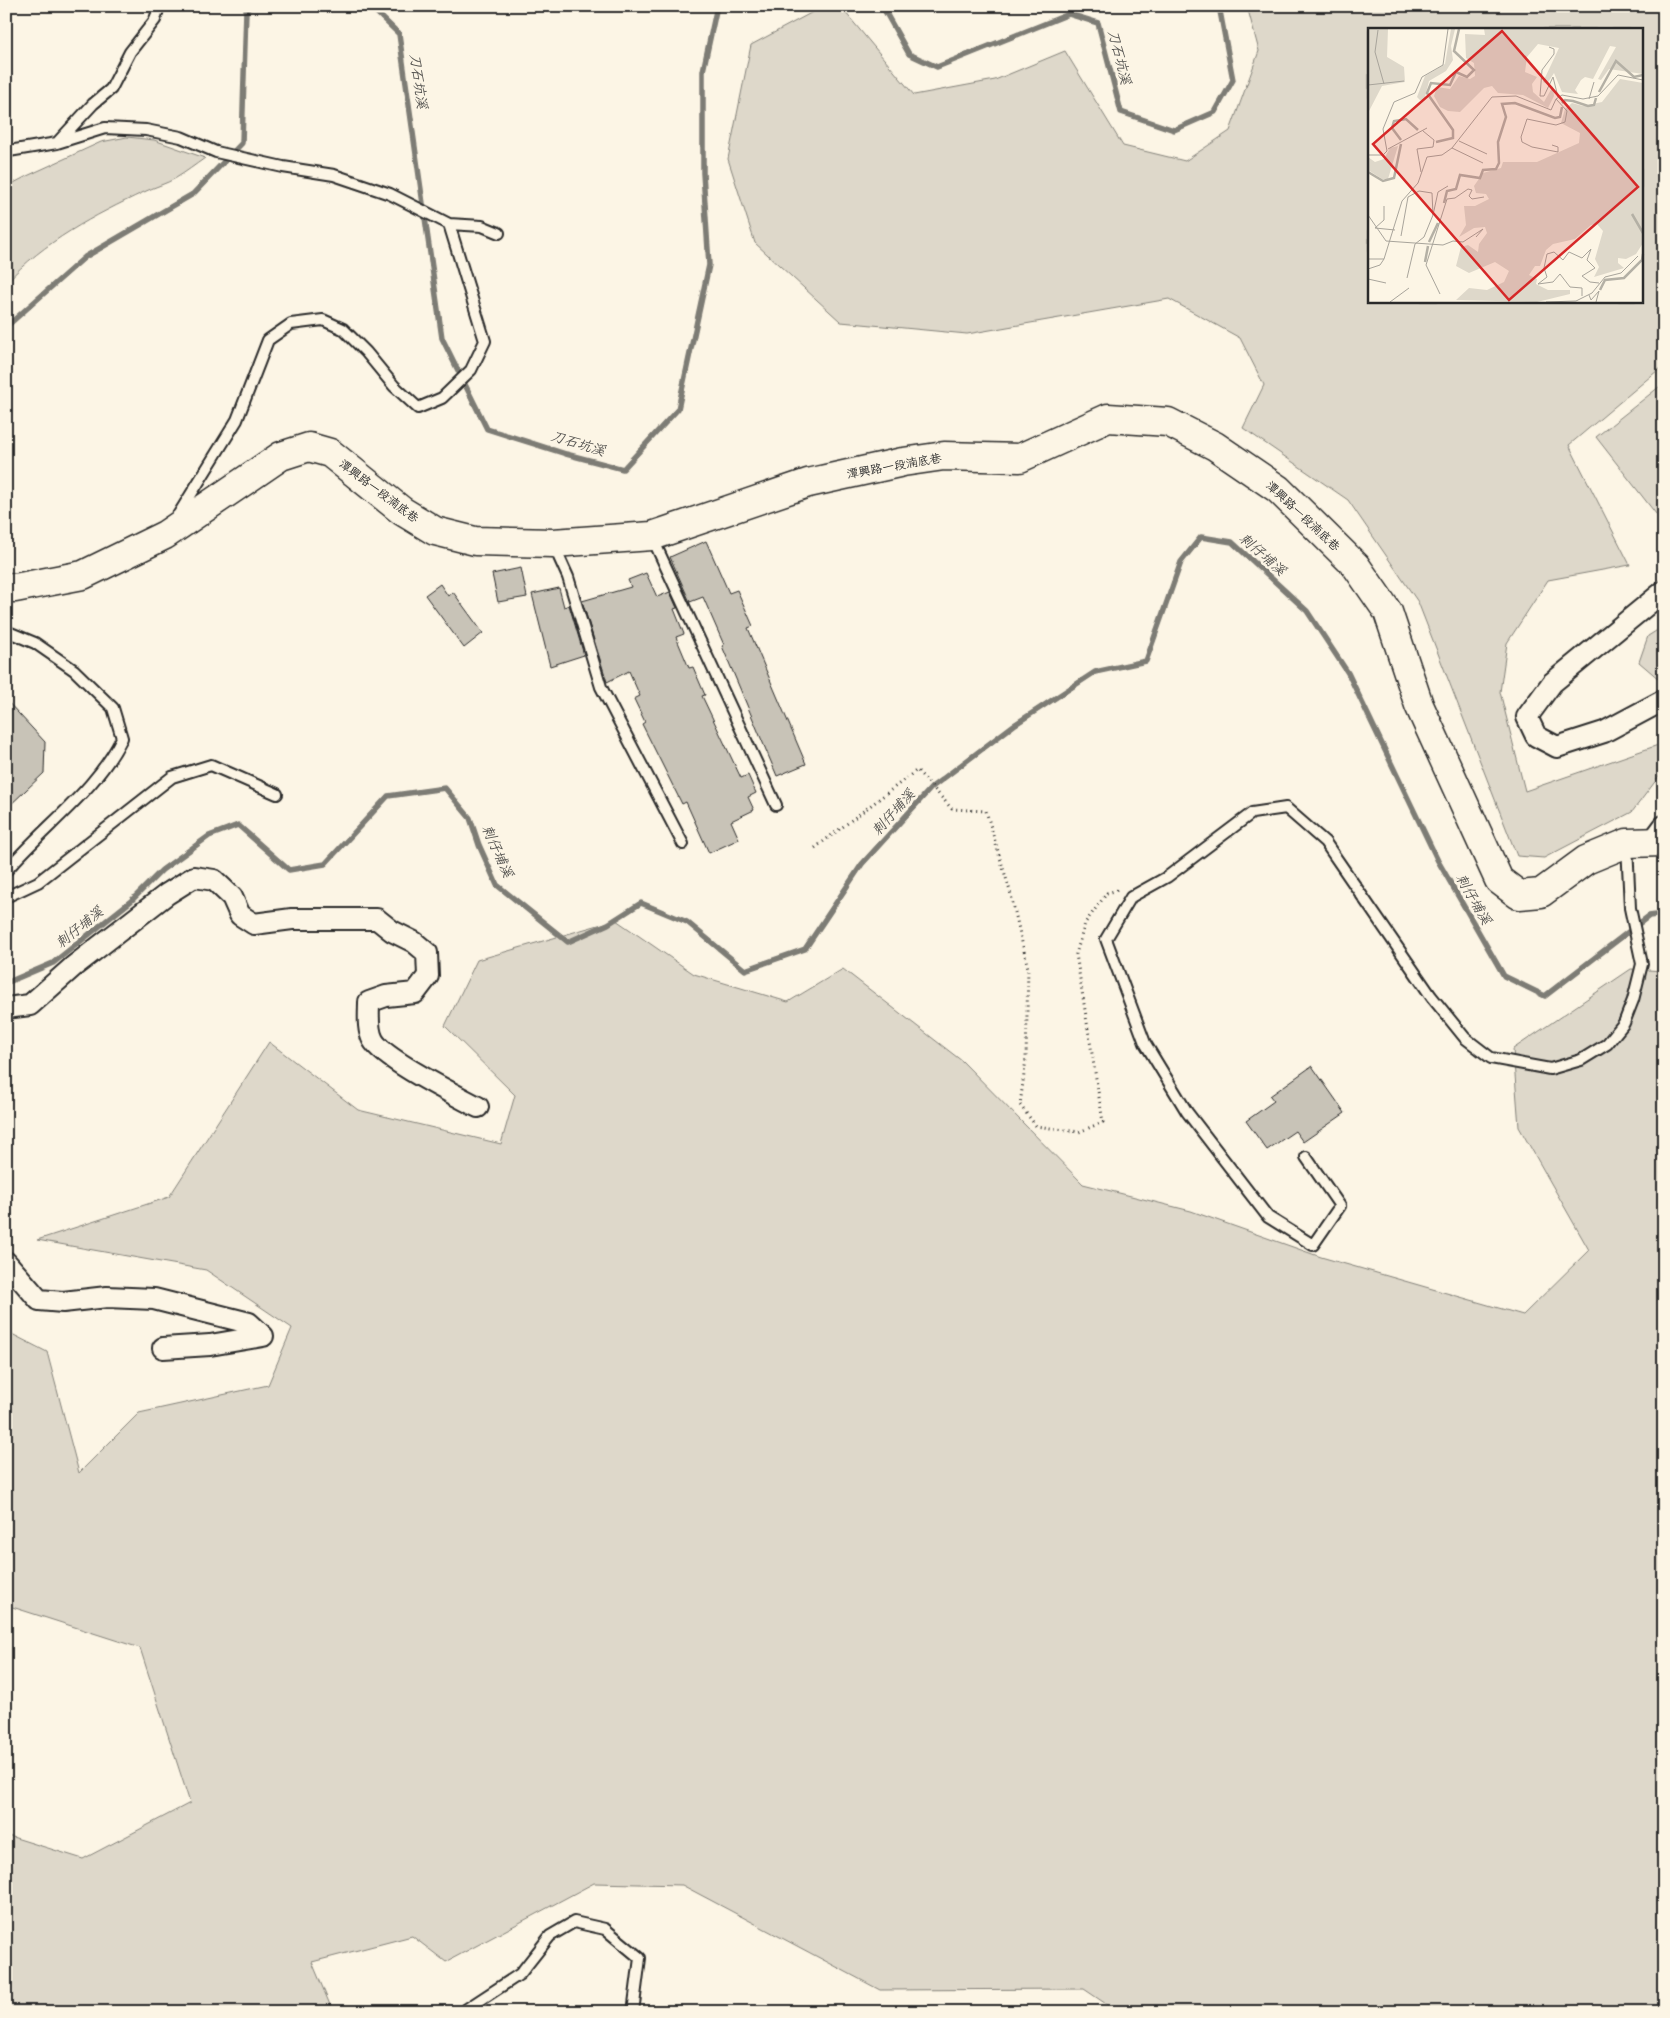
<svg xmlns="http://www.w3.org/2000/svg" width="1670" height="2018" viewBox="0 0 1670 2018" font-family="'Shantell Sans','LXGW WenKai TC',sans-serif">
<rect width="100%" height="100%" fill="#fcf5e5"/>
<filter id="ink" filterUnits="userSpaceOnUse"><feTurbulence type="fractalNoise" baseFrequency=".02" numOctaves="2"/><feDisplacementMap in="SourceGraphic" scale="10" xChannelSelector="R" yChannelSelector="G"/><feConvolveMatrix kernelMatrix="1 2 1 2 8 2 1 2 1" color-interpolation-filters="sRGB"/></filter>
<g filter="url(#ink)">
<path fill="#ded8ca" stroke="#84827a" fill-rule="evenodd" d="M 824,6 L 840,6 L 914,95 L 995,80 L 1065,51 L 1123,146 L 1185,161 L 1230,131 L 1259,51 L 1247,6 L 1664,6 L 1664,365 L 1569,445 L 1630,565 L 1548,580 L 1507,643 L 1500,692 L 1525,791 L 1664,743 L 1664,770 L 1632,812 L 1544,858 L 1517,856 L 1418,602 L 1348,500 L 1243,428 L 1264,385 L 1240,338 L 1169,299 L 967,334 L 841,322 L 755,243 L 728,159 L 751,45 ZM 1369,29 L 1641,29 L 1641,301 L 1369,301 Z
M 127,137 L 154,140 L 205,158 C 195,165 186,172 176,178 C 166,184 154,187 144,192 C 95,215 43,242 6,283 L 6,187 L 27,176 L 101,142 Z
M 1664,383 L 1664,516 L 1660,519 L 1596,437 Z
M 1664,626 L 1664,678 L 1660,680 L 1639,662 L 1648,636 Z
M 616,920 L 694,974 L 788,1002 L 843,969 L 962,1061 L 1083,1184 L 1191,1211 L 1321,1257 L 1523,1315 L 1589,1250 L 1519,1127 L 1513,1049 L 1631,969 L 1664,971 L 1664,2012 L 1118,2012 L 1084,1989 L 880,1990 L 682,1885 L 594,1883 L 446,1962 L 412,1936 L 312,1962 L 333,2012 L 6,2012 L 6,1835 L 83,1859 L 190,1803 L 140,1648 L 6,1605 L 6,1331 L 47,1352 L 79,1473 L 139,1413 L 268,1385 L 292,1328 L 206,1270 L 37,1240 L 169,1197 L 269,1042 L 358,1110 L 501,1144 L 515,1095 L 445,1026 L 477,960 Z"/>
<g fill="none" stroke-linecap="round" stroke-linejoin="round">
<path stroke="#7d7b74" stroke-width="5.5" d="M 370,6 L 399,34 L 442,338 L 487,429 L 566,454 L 623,469 L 678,409 L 709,265 L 703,173 L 703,71 L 717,6
M 882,6 L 909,54 L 937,67 L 1069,14 L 1098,23 L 1121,112 L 1174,130 L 1215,112 L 1233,80 L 1219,6
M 6,327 L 85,257 L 193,194 L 242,143 L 246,10 L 251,6
M 6,983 L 53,963 L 131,901 L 162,870 L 209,836 L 238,825 L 289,870 L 325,864 L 388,796 L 445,788 L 470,818 L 479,845 L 497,885 L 568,942 L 608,924 L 641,903 L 687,922 L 745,970 L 805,949 L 862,864 L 932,787 L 1014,725 L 1095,672 L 1146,661 L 1181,562 L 1201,537 L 1232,542 L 1307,611 L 1348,673 L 1438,861 L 1504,976 L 1545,996 L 1649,916 L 1664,914"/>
</g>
<path fill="#c8c3b7" stroke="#2b2b2b" d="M 706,541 L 729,593 L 737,590 L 753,626 L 748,628 L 806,764 L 777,776 L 722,646 L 724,645 L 703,597 L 690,602 L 670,557 Z
M 521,568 L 527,597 L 498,602 L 492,574 Z
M 646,573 L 657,597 L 670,592 L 677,608 L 674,609 L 684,634 L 676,637 L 689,668 L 693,667 L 705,695 L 702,696 L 741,778 L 748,775 L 756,793 L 748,797 L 754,810 L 731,821 L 739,839 L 709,853 L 686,802 L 682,804 L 642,724 L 645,722 L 634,699 L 640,696 L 629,671 L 607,682 L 582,601 L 631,587 L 628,580 Z
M 440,584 L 448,596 L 453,592 L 483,633 L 464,648 L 425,595 Z
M 559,588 L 564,607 L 569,605 L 584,655 L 550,666 L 532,594 Z
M 6,700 L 45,742 L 44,773 L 6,809 Z
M 1312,1066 L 1345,1113 L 1303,1142 L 1295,1131 L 1267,1150 L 1246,1121 L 1274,1101 L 1270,1096 Z"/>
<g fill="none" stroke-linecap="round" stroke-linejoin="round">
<defs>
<path id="lane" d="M 57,143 L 105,128 L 146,130 L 181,137 L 216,152 L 283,167 L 334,175 L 390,194 L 449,224 L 482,226 L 499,233
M 6,149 L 9,151 L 57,143 L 93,104 L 111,89 L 130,52 L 155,20 L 159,6
M 177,517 L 237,420 L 268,340 L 291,324 L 323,320 L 343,329 L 366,352 L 394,386 L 418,408 L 442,398 L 471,370 L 485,341 L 449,224
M 652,537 L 776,805
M 554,546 L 568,577 L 601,687 L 683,844
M 6,631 L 35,643 L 74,670 L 113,708 L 122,738 C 96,791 44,826 6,871
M 6,897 L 38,882 L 172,777 L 211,765 L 277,794
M 1306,1157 L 1340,1206 L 1313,1245 L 1268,1217 L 1187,1112 L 1145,1043 L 1106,939 L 1131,897 L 1167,877 L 1252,813 L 1286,808 L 1325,842 L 1431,996 L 1465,1038 L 1491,1058 L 1550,1069 L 1581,1060 L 1607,1044 L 1624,1023 L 1633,1000 L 1642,964 L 1630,908 L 1627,844
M 462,2012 L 520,1974 L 550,1936 L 574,1922 L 605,1929 L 640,1958 L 633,2012"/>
<path id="street" d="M 1664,591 L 1552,683 L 1527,717 L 1536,736 L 1557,747 L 1604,732 L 1664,700
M 1652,842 L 1664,826
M 6,1008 L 30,1005 L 74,966 L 167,894 L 194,877 L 214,880 L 232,897 L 240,915 L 254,924 L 292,919 L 377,919 L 392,931 L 414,942 L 427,953 L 428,976 L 415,993 L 386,996 L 369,1002 C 369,1014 367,1029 373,1040 C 384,1060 456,1095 478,1107
M 6,1262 L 39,1300 L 63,1302 L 107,1297 L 154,1299 L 249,1323 L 263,1336 L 210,1345 L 163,1348"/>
<path id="secondary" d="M 6,587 L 15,588 L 83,575 L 165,535 L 281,456 L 309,447 L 330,453 L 402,511 L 435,531 L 475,541 L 553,543 L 652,536 L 808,483 L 903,462 L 944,456 L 1020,458 L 1108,418 L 1168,422 L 1215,446 L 1278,489 L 1356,566 L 1388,612 L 1419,705 L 1499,880 L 1519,895 L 1541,893 L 1586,860 L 1627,843 L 1664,842"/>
</defs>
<use href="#lane" stroke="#2b2b2b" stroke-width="14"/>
<use href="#street" stroke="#2b2b2b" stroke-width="24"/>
<use href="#secondary" stroke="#2b2b2b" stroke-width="31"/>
<path stroke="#2b2b2b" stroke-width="3" stroke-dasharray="1 4" stroke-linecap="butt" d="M 815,848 L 917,770 L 952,809 L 986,811 L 1010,891 L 1028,968 L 1026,1059 L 1020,1105 L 1036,1126 L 1079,1132 L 1103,1122 L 1076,954 L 1085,923 L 1107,893 L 1121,889"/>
<use href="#lane" stroke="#fcf5e5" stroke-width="10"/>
<use href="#street" stroke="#fcf5e5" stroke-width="20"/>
<use href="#secondary" stroke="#fcf5e5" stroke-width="28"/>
</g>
</g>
<g text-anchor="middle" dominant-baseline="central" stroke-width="5" stroke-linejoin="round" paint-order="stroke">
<g font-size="12" fill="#2b2b2b" stroke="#fcf5e5">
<text transform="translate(894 466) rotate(-10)">潭興路一段湳底巷</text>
<text transform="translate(379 491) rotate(37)">潭興路一段湳底巷</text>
<text transform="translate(1303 516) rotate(43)">潭興路一段湳底巷</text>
</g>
<g font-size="14" font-style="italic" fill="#545350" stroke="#fcf5e5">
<text transform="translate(1120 57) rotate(76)">刀石坑溪</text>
<text transform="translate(419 81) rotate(82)">刀石坑溪</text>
<text transform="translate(578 443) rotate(17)">刀石坑溪</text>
<text transform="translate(1263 554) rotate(41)">刺仔埔溪</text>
<text transform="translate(893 812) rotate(-48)">刺仔埔溪</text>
<text transform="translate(498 851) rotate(66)">刺仔埔溪</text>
<text transform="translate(1474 899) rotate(60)">刺仔埔溪</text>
<text transform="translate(79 927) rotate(-39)">刺仔埔溪</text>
</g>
</g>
<g transform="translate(1368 28)">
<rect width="275" height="275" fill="#fcf5e5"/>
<path d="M 0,1 L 20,1 L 19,29 L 36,39 L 37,54 L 14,58 L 0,85 ZM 83,1 L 87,1 L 83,18 L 85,32 L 78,43 L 61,53 L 56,73 L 52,72 L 49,69 L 57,48 L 77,36 ZM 116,1 L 275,1 L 275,46 L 241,41 L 233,52 L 230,51 L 248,19 L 242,18 L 225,51 L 217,49 L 213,52 L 207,62 L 210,66 L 194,64 L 186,45 L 179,56 L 175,54 L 191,20 L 170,16 L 159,29 L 157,44 L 169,49 L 164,56 L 165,64 L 176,74 L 185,58 L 186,68 L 180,80 L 155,67 L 130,65 L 124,58 L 116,60 L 92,84 L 80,83 L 72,79 L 66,68 L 69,59 L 82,61 L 91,48 L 102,51 L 107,48 L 106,35 L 98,30 L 97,6 L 117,7 ZM 252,51 L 275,55 L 275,215 L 268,226 L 258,231 L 250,230 L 250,235 L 256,240 L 226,249 L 231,239 L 227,231 L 235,203 L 229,196 L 223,197 L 207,211 L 185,216 L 178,222 L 172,238 L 167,238 L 161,247 L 169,251 L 168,256 L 180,262 L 202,262 L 202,266 L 169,274 L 88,272 L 101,260 L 119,262 L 136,254 L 141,243 L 127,234 L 101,245 L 88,238 L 93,219 L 100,217 L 110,224 L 111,216 L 119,205 L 117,199 L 106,200 L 91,209 L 98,197 L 96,178 L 107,178 L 121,171 L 118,166 L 108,165 L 106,158 L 115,145 L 133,140 L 135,134 L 169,134 L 211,115 L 212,105 L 193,95 L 197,81 L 204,75 L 215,78 L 234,74 ZM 30,118 L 20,151 L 14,151 L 0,142 L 0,129 L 7,134 L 16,131 L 22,120 Z" fill="#ded8ca"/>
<path fill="none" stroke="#b4b0a5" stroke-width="2.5" d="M 231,64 L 248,33 L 266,49 L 275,47M 194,75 L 197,72 L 205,73 L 220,78 L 226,77 L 228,70M 33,112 L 24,100 L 26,93 L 38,91 L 50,102M 68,114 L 85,110 L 85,102 L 59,65 L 63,55 L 82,57 L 88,44 L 99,49 L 106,42 L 86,23 L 91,1M 0,144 L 15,153 L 26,150 L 33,116M 76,175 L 79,163 L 88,161 L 92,147 L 112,150 L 115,142 L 128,141 L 131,135 L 130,114 L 138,89 L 134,76 L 147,75 L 187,90 L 192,89 L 194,79M 264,186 L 275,205M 61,214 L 70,195M 57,234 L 60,218M 232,262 L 237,252 L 256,250 L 274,232 L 275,226"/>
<path fill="none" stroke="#a8a49b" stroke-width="1" d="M 10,2 L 7,24 L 16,56M 181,19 L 186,21 L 186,26 L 174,42 L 172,68 L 176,68 L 185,49 L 190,69M 0,57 L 36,53M 221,71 L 226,54M 91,113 L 119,126M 184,117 L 190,119 L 190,124 L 164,119 L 154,114 L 153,109 L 159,91 L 188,97 L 197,94 L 199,83 L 188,71M 84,120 L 115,135M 20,121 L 59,100M 0,127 L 15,127 L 19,123 L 15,101 L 26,74 L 47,65 L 54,49 L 75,37 L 80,1M 53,144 L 49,121 L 65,119 L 66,112 L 55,103M 16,178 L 16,192 L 7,200 L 27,202M 0,187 L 18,213 L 75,217 L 85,213 L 95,214 L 115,201 L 108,209M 65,187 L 70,164 L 80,158M 33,208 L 40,169 L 51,163 L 64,165 L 65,187 L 56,209 L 47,216 L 39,250M 0,231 L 16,231M 0,241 L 12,237 L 16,231 L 34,173 L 50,155 L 59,129 L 74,127 L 84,120 L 124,69 L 148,68 L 183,82 L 188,71 L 194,67 L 215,71 L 230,68 L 250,47 L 275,52M 0,251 L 18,255M 72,266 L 58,237 L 79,171 L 87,170 L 100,161 L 104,162 L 101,168 L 104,171 L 116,169M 221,267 L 223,272 L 231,263 L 228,274M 214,268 L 214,260 L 202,259 L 192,246 L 185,254 L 170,256 L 179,249 L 176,240 L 179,226 L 186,224 L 195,232 L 201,224 L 214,230 L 223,221 L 219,232 L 227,240 L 214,248 L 222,254 L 231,255M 22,274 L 41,260M 178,274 L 208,273 L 224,265 L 237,249 L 253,245 L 270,228"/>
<path fill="#d62828" fill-opacity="0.15" stroke="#d62828" stroke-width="2.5" d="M 134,3 L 270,159 L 141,272 L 5,116 Z"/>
<rect width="275" height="275" fill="none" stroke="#2b2b2b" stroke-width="2.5"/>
</g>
<rect width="1670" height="2018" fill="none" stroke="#fcf5e5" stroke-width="25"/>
<rect x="12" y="12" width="1645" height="1993" fill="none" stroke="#2b2b2b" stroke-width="2" filter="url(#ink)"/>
</svg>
